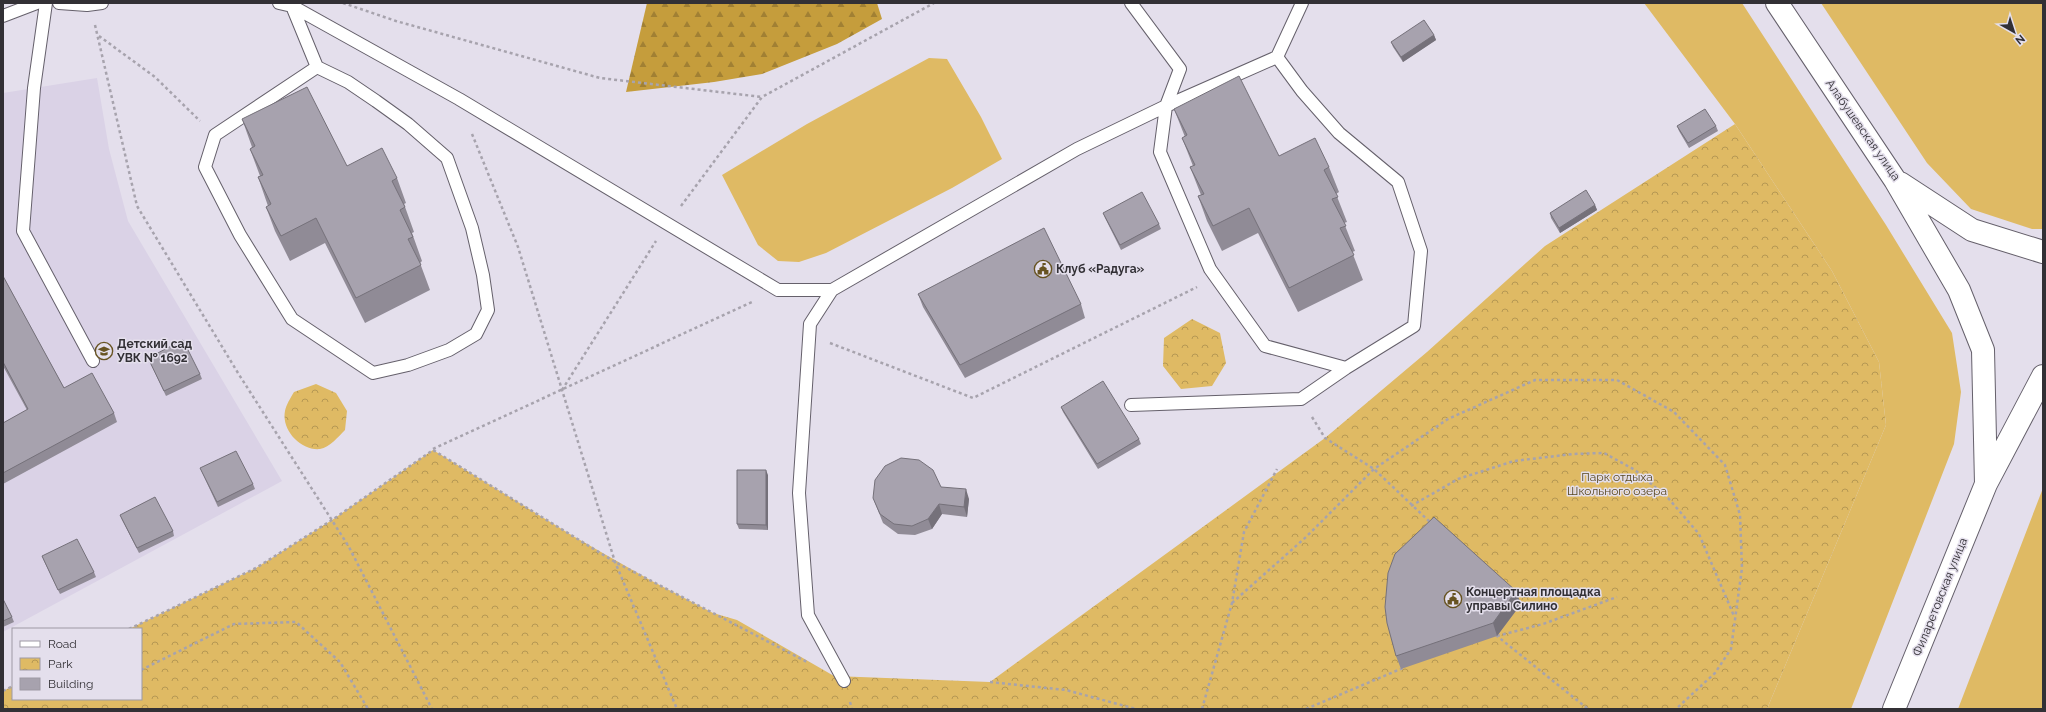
<svg xmlns="http://www.w3.org/2000/svg" width="2046" height="712" viewBox="0 0 2046 712" font-family="Raleway,sans-serif">
<defs>
<pattern id="forest-firs" width="22" height="20" patternUnits="userSpaceOnUse"><rect width="22" height="20" fill="#c59d3c"/><path d="M5 1l3.5 6h-7zM16 11l3.5 6h-7z" fill="#a18033"/></pattern>
<pattern id="park-crowns" width="20" height="18" patternUnits="userSpaceOnUse"><rect width="20" height="18" fill="#dfba64"/><path d="M2 6a3 3 0 1 1 6 0M12 15a3 3 0 1 1 6 0" fill="none" stroke="#b59853"/></pattern>
</defs>
<rect width="100%" height="100%" fill="#e4dfec"/>
<path fill="#dad2e6" d="M 97,78 L 109,149 L 128,221 L 282,481 L 3,632 L 3,93 Z"/>
<path fill="#dfba64" d="M 1644,3 L 1742,3 L 1886,225 L 1952,333 L 1961,392 L 1954,444 L 1851,709 L 1767,709 L 1886,425 L 1879,362 L 1832,271 L 1735,124 Z
M 1821,3 L 2043,3 L 2043,229 L 2032,229 L 1971,209 L 1927,163 Z
M 929,58 L 947,59 L 981,117 L 1002,159 L 952,188 L 826,253 L 799,262 L 778,261 L 758,245 L 722,175 L 807,124 Z
M 2043,488 L 2043,709 L 1958,709 Z"/>
<path fill="url(#forest-firs)" d="M 647,3 L 877,3 L 882,19 L 837,44 L 762,74 L 714,82 L 626,92 Z"/>
<path fill="url(#park-crowns)" d="M 1735,124 L 1832,271 L 1879,362 L 1886,425 L 1767,709 L 3,709 L 3,691 L 13,686 L 13,699 L 141,699 L 141,629 L 129,629 L 256,568 L 332,520 L 433,450 L 573,536 L 650,580 L 713,613 L 737,620 L 834,676 L 990,682 L 1325,438 L 1427,352 L 1545,246 Z
M 1192,319 L 1220,333 L 1226,363 L 1212,386 L 1181,389 L 1163,366 L 1164,338 Z
M 316,384 L 336,393 L 347,411 L 345,430 C 338,437 330,447 320,449 C 301,451 281,430 285,411 C 286,405 291,397 294,392 Z"/>
<g fill="none" stroke-linecap="round" stroke-linejoin="round">
<defs>
<path id="lane" d="M 46,3 L 34,88 L 23,231 L 93,361
M 59,3 L 87,5 L 102,3
M 279,3 L 292,6 L 459,99 L 778,290 L 832,290 L 1077,149 L 1166,106 L 1277,57
M 1131,3 L 1180,69 L 1166,106 L 1160,152 L 1210,269 L 1265,346 L 1346,368 L 1414,326 L 1421,251 L 1398,182 L 1339,133 L 1302,91 L 1277,57 L 1302,3
M 292,6 L 317,67 L 348,82 L 376,101 L 408,124 L 447,158 L 472,228 L 483,275 L 488,310 L 476,334 L 449,350 L 408,365 L 373,373 L 292,319 L 240,235 L 205,167 L 215,135 L 317,67
M 3,16 L 37,3
M 832,290 L 810,324 L 799,493 L 808,615 L 844,681
M 1131,405 L 1301,399 L 1346,368"/>
<path id="secondary" d="M 1777,3 L 1895,180 L 1959,290 L 1983,350 L 1986,484
M 1900,183 L 1972,230 L 2043,252
M 1894,709 L 1986,484 L 2043,376"/>
</defs>
<use href="#lane" stroke="#65606b" stroke-width="14"/>
<use href="#secondary" stroke="#65606b" stroke-width="24"/>
<path stroke="#a7a3ad" stroke-width="2.5" stroke-dasharray="3 3" stroke-linecap="butt" d="M 343,3 L 396,21 L 600,78 L 762,97
M 95,25 L 137,206 L 238,373 L 349,547 L 432,709
M 99,36 L 155,77 L 200,121
M 472,134 L 518,247 L 615,562 L 677,709
M 681,206 L 762,97 L 934,3
M 830,343 L 973,398 L 1197,287
M 562,390 L 656,241
M 1312,417 L 1325,438 L 1374,469 L 1432,524
M 433,449 L 754,301
M 1411,506 L 1458,479 L 1514,461 L 1573,454 L 1604,453 L 1635,470 L 1669,499 L 1699,534 L 1734,616
M 1232,603 L 1306,537 L 1374,469 L 1448,419 L 1535,380 L 1617,380 L 1674,412 L 1725,465 L 1740,515 L 1742,568 L 1731,649 L 1715,673 L 1676,709
M 129,629 L 256,568 L 332,520 L 433,450 L 615,562 L 809,663
M 1498,635 L 1497,636 L 1588,709
M 1497,636 L 1543,624 L 1617,597
M 141,670 L 234,624 L 296,622 L 340,662 L 368,709
M 990,682 L 1066,690 L 1136,709
M 3,691 L 13,686
M 850,702 L 852,709
M 1202,709 L 1232,603 L 1244,532 L 1277,469
M 1306,709 L 1403,668"/>
<use href="#lane" stroke="#fff" stroke-width="12"/>
<use href="#secondary" stroke="#fff" stroke-width="22"/>
</g>
<path fill="#908b96" d="M 1434,35 L 1436,40 L 1403,62 L 1393,47 L 1391,42 Z
M 1174,109 L 1279,156 L 1329,167 L 1339,192 L 1336,194 L 1347,222 L 1344,223 L 1355,251 L 1352,252 L 1363,280 L 1298,312 L 1258,233 L 1222,251 L 1207,221 L 1198,196 L 1201,195 L 1190,167 L 1193,166 L 1182,138 L 1185,137 Z
M 242,119 L 347,166 L 397,178 L 406,203 L 404,204 L 414,232 L 412,233 L 422,261 L 420,263 L 430,290 L 365,323 L 325,243 L 290,261 L 275,231 L 266,207 L 268,206 L 258,177 L 260,176 L 250,149 L 252,147 Z
M 1677,126 L 1716,126 L 1718,131 L 1689,148 L 1679,131 Z
M 1595,205 L 1597,210 L 1560,233 L 1551,218 L 1550,213 Z
M 1103,213 L 1159,224 L 1161,229 L 1121,250 L 1105,218 Z
M 3,276 L 64,388 L 114,413 L 117,422 L 3,484 L 3,423 L 27,410 L 3,366 Z
M 918,294 L 1081,304 L 1085,318 L 965,378 L 923,307 Z
M 148,358 L 200,374 L 202,379 L 166,396 Z
M 1061,407 L 1139,439 L 1141,444 L 1098,469 L 1063,412 Z
M 200,468 L 253,484 L 255,489 L 218,507 Z
M 768,475 L 768,530 L 739,529 L 737,524 Z
M 941,487 L 969,499 L 967,517 L 942,514 L 932,529 L 915,535 L 898,534 L 883,523 L 873,498 Z
M 120,515 L 173,531 L 174,536 L 139,553 L 122,520 Z
M 42,556 L 94,572 L 96,577 L 60,594 L 44,561 Z
M 3,599 L 12,617 L 14,622 L 3,627 Z
M 1521,604 L 1497,636 L 1401,669 L 1396,656 Z"/>
<path fill="#75717a" d="M 1434,35 L 1436,40 L 1403,62 L 1401,57 Z
M 1595,205 L 1597,210 L 1560,233 L 1559,228 Z
M 766,470 L 768,475 L 768,530 L 766,525 Z
M 966,489 L 969,499 L 967,517 L 964,507 Z
M 939,504 L 942,514 L 932,529 L 928,519 Z
M 1516,591 L 1521,604 L 1497,636 L 1493,623 Z"/>
<path fill="#a7a2ae" stroke="#75717a" d="M 1424,20 L 1434,35 L 1401,57 L 1391,42 Z
M 1239,76 L 1279,156 L 1315,138 L 1329,167 L 1324,170 L 1338,197 L 1332,199 L 1346,226 L 1340,228 L 1354,255 L 1289,288 L 1249,208 L 1213,226 L 1198,196 L 1204,194 L 1190,167 L 1195,165 L 1182,138 L 1187,135 L 1174,109 Z
M 307,87 L 347,166 L 382,148 L 397,178 L 392,181 L 405,207 L 400,210 L 413,237 L 408,239 L 421,265 L 356,298 L 316,218 L 281,236 L 266,207 L 271,204 L 258,177 L 263,175 L 250,149 L 255,146 L 242,119 Z
M 1705,109 L 1716,126 L 1688,143 L 1677,126 Z
M 1586,190 L 1595,205 L 1559,228 L 1550,213 Z
M 1142,192 L 1159,224 L 1120,245 L 1103,213 Z
M 1044,228 L 1081,304 L 960,365 L 918,294 Z
M 3,276 L 64,388 L 92,373 L 114,413 L 3,473 L 3,423 L 28,409 L 3,362 Z
M 183,340 L 200,374 L 164,391 L 148,358 Z
M 1103,381 L 1139,439 L 1097,464 L 1061,407 Z
M 236,451 L 253,484 L 217,502 L 200,468 Z
M 901,458 L 919,460 L 933,470 L 941,487 L 966,489 L 964,507 L 939,504 L 928,519 L 912,526 L 894,524 L 880,514 L 873,498 L 875,480 L 885,466 Z
M 737,470 L 766,470 L 766,525 L 737,524 Z
M 155,497 L 173,531 L 137,548 L 120,515 Z
M 1434,517 L 1516,591 L 1493,623 L 1396,656 L 1387,623 L 1385,607 L 1388,573 L 1395,554 Z
M 77,539 L 94,572 L 58,590 L 42,556 Z
M 3,599 L 12,617 L 3,621 Z"/>
<defs>
<symbol id="civic-ring" viewBox="-11 -11 22 22"><circle r="9.5" fill="#e4dfec" stroke="#675321" stroke-width="1.5"/><path d="M-.6-6.5H3V-4.5H.6V-3L4-1V1h2V6H-6V1h2V-1L-.6-3ZM-1.2 2.5V6h2.4V2.5Z" fill="#675321"/></symbol>
<symbol id="school-ring" viewBox="-11 -11 22 22"><circle r="9.5" fill="#e4dfec" stroke="#675321" stroke-width="1.5"/><path d="M0-5L7-2L0 1L-7-2ZM-4 1L0 2.5L4 1V4Q0 6-4 4Z" fill="#675321"/></symbol>
</defs>
<g fill-rule="evenodd">
<use href="#civic-ring" x="1033" y="259" width="20" height="20"/>
<use href="#school-ring" x="94" y="341" width="20" height="20"/>
<use href="#civic-ring" x="1443" y="589" width="20" height="20"/>
</g>
<g text-anchor="middle" dominant-baseline="central" stroke-width="3" stroke-linejoin="round" paint-order="stroke">
<g font-size="12" fill="#323035" stroke="#e4dfec">
<text transform="translate(1863 130) rotate(55)">Алабушевская улица</text>
<text transform="translate(1940 597) rotate(-68)">Филаретовская улица</text>
</g>
<g font-size="12" font-weight="bold" fill="#323035" stroke="#e4dfec" text-anchor="start">
<text x="1056" y="269">Клуб «Радуга»</text>
<text x="117" y="344">Детский сад<tspan x="117" dy="14">УВК № 1692</tspan></text>
<text x="1466" y="592">Концертная площадка<tspan x="1466" dy="14">управы Силино</tspan></text>
</g>
<g font-size="12" fill="#58471f" stroke="#e4dfec">
<text x="1617" y="477">Парк отдыха<tspan x="1617" dy="14">Школьного озера</tspan></text>
</g>
</g>
<rect width="2046" height="712" fill="none" stroke="#323035" stroke-width="8"/>
<rect x="12" y="628" width="130" height="72" fill="#e4dfec" stroke="#9d99a3"/>
<rect x="20" y="641" width="20" height="6" fill="#ffffff" stroke="#9d99a3"/>
<text x="48" y="648" font-size="12" fill="#323035">Road</text>
<rect x="20" y="658" width="20" height="12" fill="url(#park-crowns)" stroke="#9d99a3"/>
<text x="48" y="668" font-size="12" fill="#323035">Park</text>
<rect x="20" y="678" width="20" height="12" fill="#a7a2ae" stroke="#9d99a3"/>
<text x="48" y="688" font-size="12" fill="#323035">Building</text>
<g transform="translate(2014 32) rotate(141)" stroke="#e4dfec" stroke-width="3" paint-order="stroke">
<path d="M0-3L7 15L0 10L-7 15Z" fill="#323035"/>
<text y="-6" font-size="11" font-weight="bold" text-anchor="middle" fill="#323035">N</text>
</g>
</svg>
